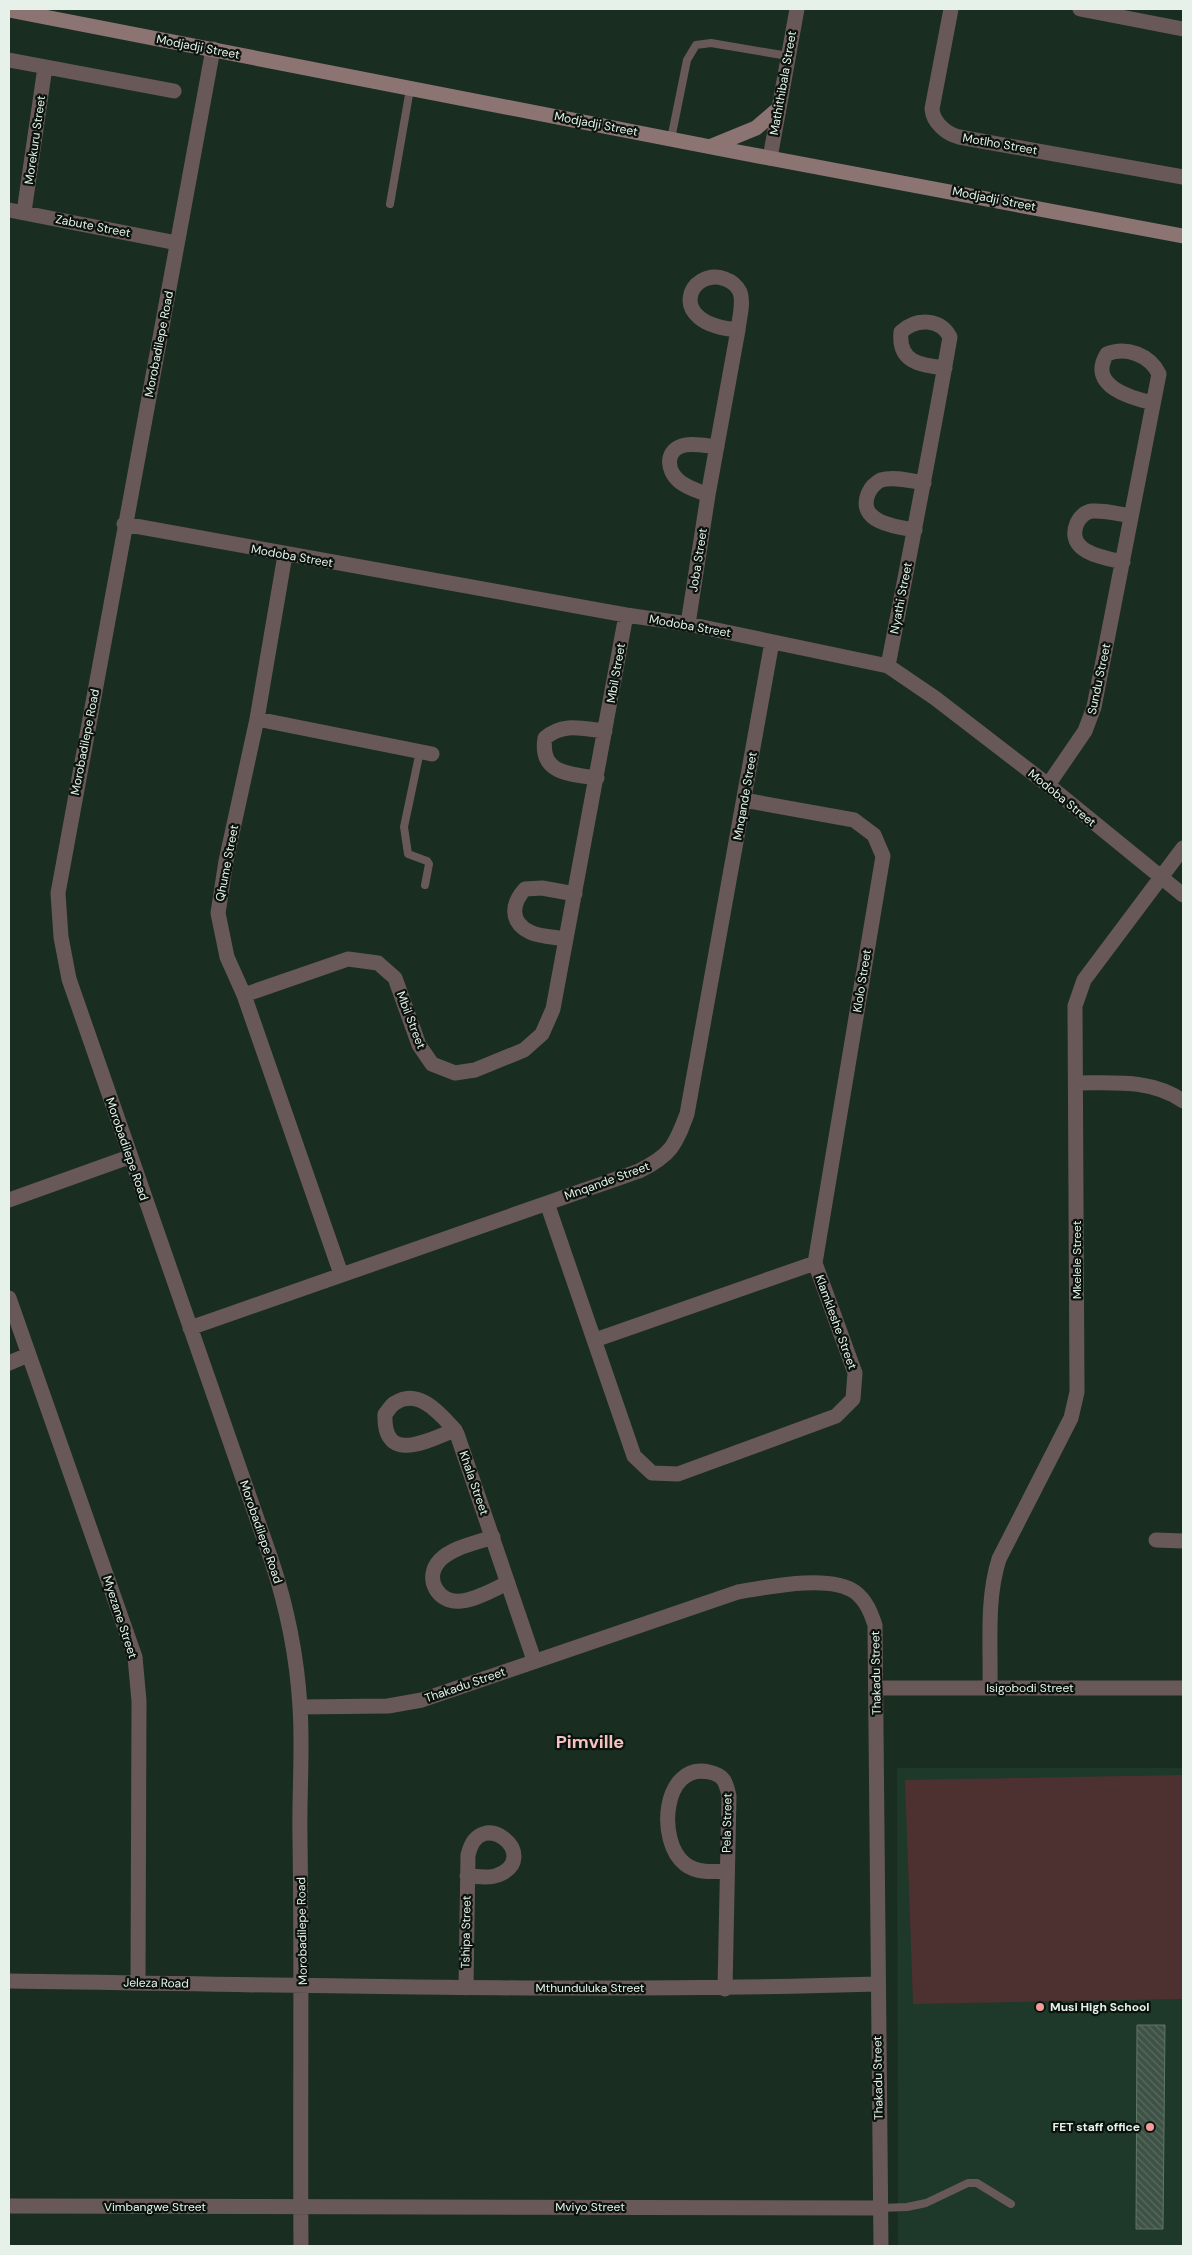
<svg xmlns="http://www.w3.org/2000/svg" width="1192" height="2255" viewBox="0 0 1192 2255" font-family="'DM Sans',sans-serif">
<defs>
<pattern id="building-back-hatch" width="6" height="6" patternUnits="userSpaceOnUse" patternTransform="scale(1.25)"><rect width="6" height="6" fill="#3e5245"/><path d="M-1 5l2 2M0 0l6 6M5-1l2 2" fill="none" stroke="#5a6b60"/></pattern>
</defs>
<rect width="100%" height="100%" fill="#1a2d21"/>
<path fill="#1e3829" d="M 897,1768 L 1183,1768 L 1183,2246 L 898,2246 Z"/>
<path fill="#4d3131" d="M 1183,1775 L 1183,1999 L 913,2004 L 905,1780 Z"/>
<path fill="url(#building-back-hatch)" stroke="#617668" d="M 1137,2025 L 1165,2025 L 1163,2229 L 1136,2229 Z"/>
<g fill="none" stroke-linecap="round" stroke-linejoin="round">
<path stroke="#685958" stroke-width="8" d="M 671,139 L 687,60 L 696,45 L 711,43 L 788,56
M 390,204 L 410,89
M 420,751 L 404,827 L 408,854 L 427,861 L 429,864 L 425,885
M 880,2208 L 907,2207 L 926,2203 L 968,2183 L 977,2183 L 1011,2204"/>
<path stroke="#685958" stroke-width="15" d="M 951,9 L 932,109 C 933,123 947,134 959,137 L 1183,177
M 1080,9 L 1183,29
M 213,49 L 58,893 L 61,937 L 69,979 L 271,1559 C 287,1607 297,1656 300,1707 C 303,1750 299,1795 300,1839 C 302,1975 300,2110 301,2246
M 9,60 L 174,91
M 770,158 L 797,9
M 9,210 L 177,243
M 24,212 L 45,67
M 708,495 C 699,491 687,488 679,481 C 666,470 665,449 685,445 C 695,443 707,446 717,447
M 124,524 L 626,615 L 688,624 L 888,666 L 935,698 L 1048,785 L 1183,895
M 915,530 C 896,527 857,522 868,494 C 871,487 875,483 881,480 C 894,476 911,481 924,483
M 285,555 L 257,719 L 226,861 L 218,913 L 227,957 L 244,995 L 341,1274
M 1123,562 C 1103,558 1065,552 1077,523 C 1080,517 1085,512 1092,511 C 1105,510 1119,514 1131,516
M 688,624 L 708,495 L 738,330 C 739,319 744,303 740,292 C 737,286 731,281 725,279 C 690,266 663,324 738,330
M 888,666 C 909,557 931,447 950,337 C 940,318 916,318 901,332 C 898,363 921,365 945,368
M 257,719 L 432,754
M 597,778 C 570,774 539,774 545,738 C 564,722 583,729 605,731
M 1048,785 L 1085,731 L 1094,707 L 1159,374 C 1150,355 1126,346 1107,354 C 1087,386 1131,398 1153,403
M 566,939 C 555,937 540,937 530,932 C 509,922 512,903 525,889 L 542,888 L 575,894
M 244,995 L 348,959 L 378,963 L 395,978 L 419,1045 L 432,1064 L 455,1073 L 475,1070 L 524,1050 L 542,1034 L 553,1009 L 626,615
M 1077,1083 C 1114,1083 1152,1079 1183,1101
M 9,1200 L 129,1157
M 547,1203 L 634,1456 L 652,1473 L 678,1474 L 836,1416 L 853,1399 L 855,1373 L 815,1263 L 883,856 L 874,835 L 854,820 L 744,800
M 9,1298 L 135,1657 L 139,1701 L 138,1983
M 190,1328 L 639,1171 C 671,1155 675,1146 687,1114 L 772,642
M 595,1340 L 815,1263
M 9,1363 L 28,1355
M 455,1430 C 427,1441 383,1465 385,1414 C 388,1411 391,1405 395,1403 C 419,1387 441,1415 455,1430 L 457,1434 L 534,1660
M 493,1537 C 476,1543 453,1547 440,1560 C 423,1578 438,1604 461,1601 C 476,1600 494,1589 508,1583
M 1156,1540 L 1183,1541
M 877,1688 L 1183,1688
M 990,1688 C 991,1646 986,1600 999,1559 L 1071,1418 L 1077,1392 L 1075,1006 L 1084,980 L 1183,848
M 300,1707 L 388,1706 L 422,1700 L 738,1592 C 768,1587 830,1574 855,1592 C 866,1600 871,1613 875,1625 L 881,2246
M 9,1981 C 298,1985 588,1993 877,1984
M 466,1988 L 468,1855 C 480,1803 543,1857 498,1875 C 489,1879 477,1876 467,1876
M 725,1989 L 729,1796 C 726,1782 724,1775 709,1772 C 663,1762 656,1841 685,1864 C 696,1873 713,1872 726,1871
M 9,2206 L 880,2208"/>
<path stroke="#8c7473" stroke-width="15" d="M 9,10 L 711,147 L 1183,236
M 712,146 L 756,128 L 777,110"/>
</g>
<g fill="#f59b99" stroke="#0b130e" stroke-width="2">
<circle cx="1040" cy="2007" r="5"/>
<circle cx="1150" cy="2127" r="5"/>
</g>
<g text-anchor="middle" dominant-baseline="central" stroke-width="4.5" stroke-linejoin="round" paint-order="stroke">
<g font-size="12" fill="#e6f2e9" stroke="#0b130e">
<text transform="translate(198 47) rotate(11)">Modjadji Street</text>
<text transform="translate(783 83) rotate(-80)">Mathithibala Street</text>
<text transform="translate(596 124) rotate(11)">Modjadji Street</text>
<text transform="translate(35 140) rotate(-82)">Morekuru Street</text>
<text transform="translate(1000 144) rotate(10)">Motlho Street</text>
<text transform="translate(994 199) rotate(11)">Modjadji Street</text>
<text transform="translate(93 226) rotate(11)">Zabute Street</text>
<text transform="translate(159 344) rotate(-79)">Morobadilepe Road</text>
<text transform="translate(292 556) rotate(10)">Modoba Street</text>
<text transform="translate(698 560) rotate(-81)">Joba Street</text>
<text transform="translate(901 598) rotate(-79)">Nyathi Street</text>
<text transform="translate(690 626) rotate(10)">Modoba Street</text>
<text transform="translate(616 673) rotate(-80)">Mbil Street</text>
<text transform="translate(1099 679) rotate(-78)">Sundu Street</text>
<text transform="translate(85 742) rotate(-79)">Morobadilepe Road</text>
<text transform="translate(745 796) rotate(-80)">Mnqande Street</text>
<text transform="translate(1062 798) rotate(39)">Modoba Street</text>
<text transform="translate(227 863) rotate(-79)">Qhume Street</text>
<text transform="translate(862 981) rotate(-81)">Klolo Street</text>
<text transform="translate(411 1020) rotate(69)">Mbil Street</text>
<text transform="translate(127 1149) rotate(71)">Morobadilepe Road</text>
<text transform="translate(607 1181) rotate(-20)">Mnqande Street</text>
<text transform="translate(1077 1260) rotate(-90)">Mkelele Street</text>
<text transform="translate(836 1322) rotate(70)">Klamkleshe Street</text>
<text transform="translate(474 1483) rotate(71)">Khala Street</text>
<text transform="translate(261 1532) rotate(71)">Morobadilepe Road</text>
<text transform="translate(120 1617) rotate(72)">Myezane Street</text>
<text transform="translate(876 1673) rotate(-91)">Thakadu Street</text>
<text transform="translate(465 1685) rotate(-19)">Thakadu Street</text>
<text x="1030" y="1688">Isigobodi Street</text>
<text transform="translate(727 1823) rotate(-89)">Pela Street</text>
<text transform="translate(302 1931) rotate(-91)">Morobadilepe Road</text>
<text transform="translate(466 1932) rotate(-89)">Tshipa Street</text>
<text transform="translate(156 1983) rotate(1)">Jeleza Road</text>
<text x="590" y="1988">Mthunduluka Street</text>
<text transform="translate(878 2078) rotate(-91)">Thakadu Street</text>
<text x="155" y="2207">Vimbangwe Street</text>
<text x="590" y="2207">Mviyo Street</text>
</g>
<g font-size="12" font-weight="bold" fill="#e6f2e9" stroke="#0b130e" text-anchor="start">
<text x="1050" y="2007">Musi High School</text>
<text x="1140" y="2127" text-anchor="end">FET staff office</text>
</g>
<g font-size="18" font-weight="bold" fill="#f6c2c0" stroke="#0b130e">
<text x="590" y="1742">Pimville</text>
</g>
</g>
<rect width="1192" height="2255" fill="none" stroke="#e6f2e9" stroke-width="20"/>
</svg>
